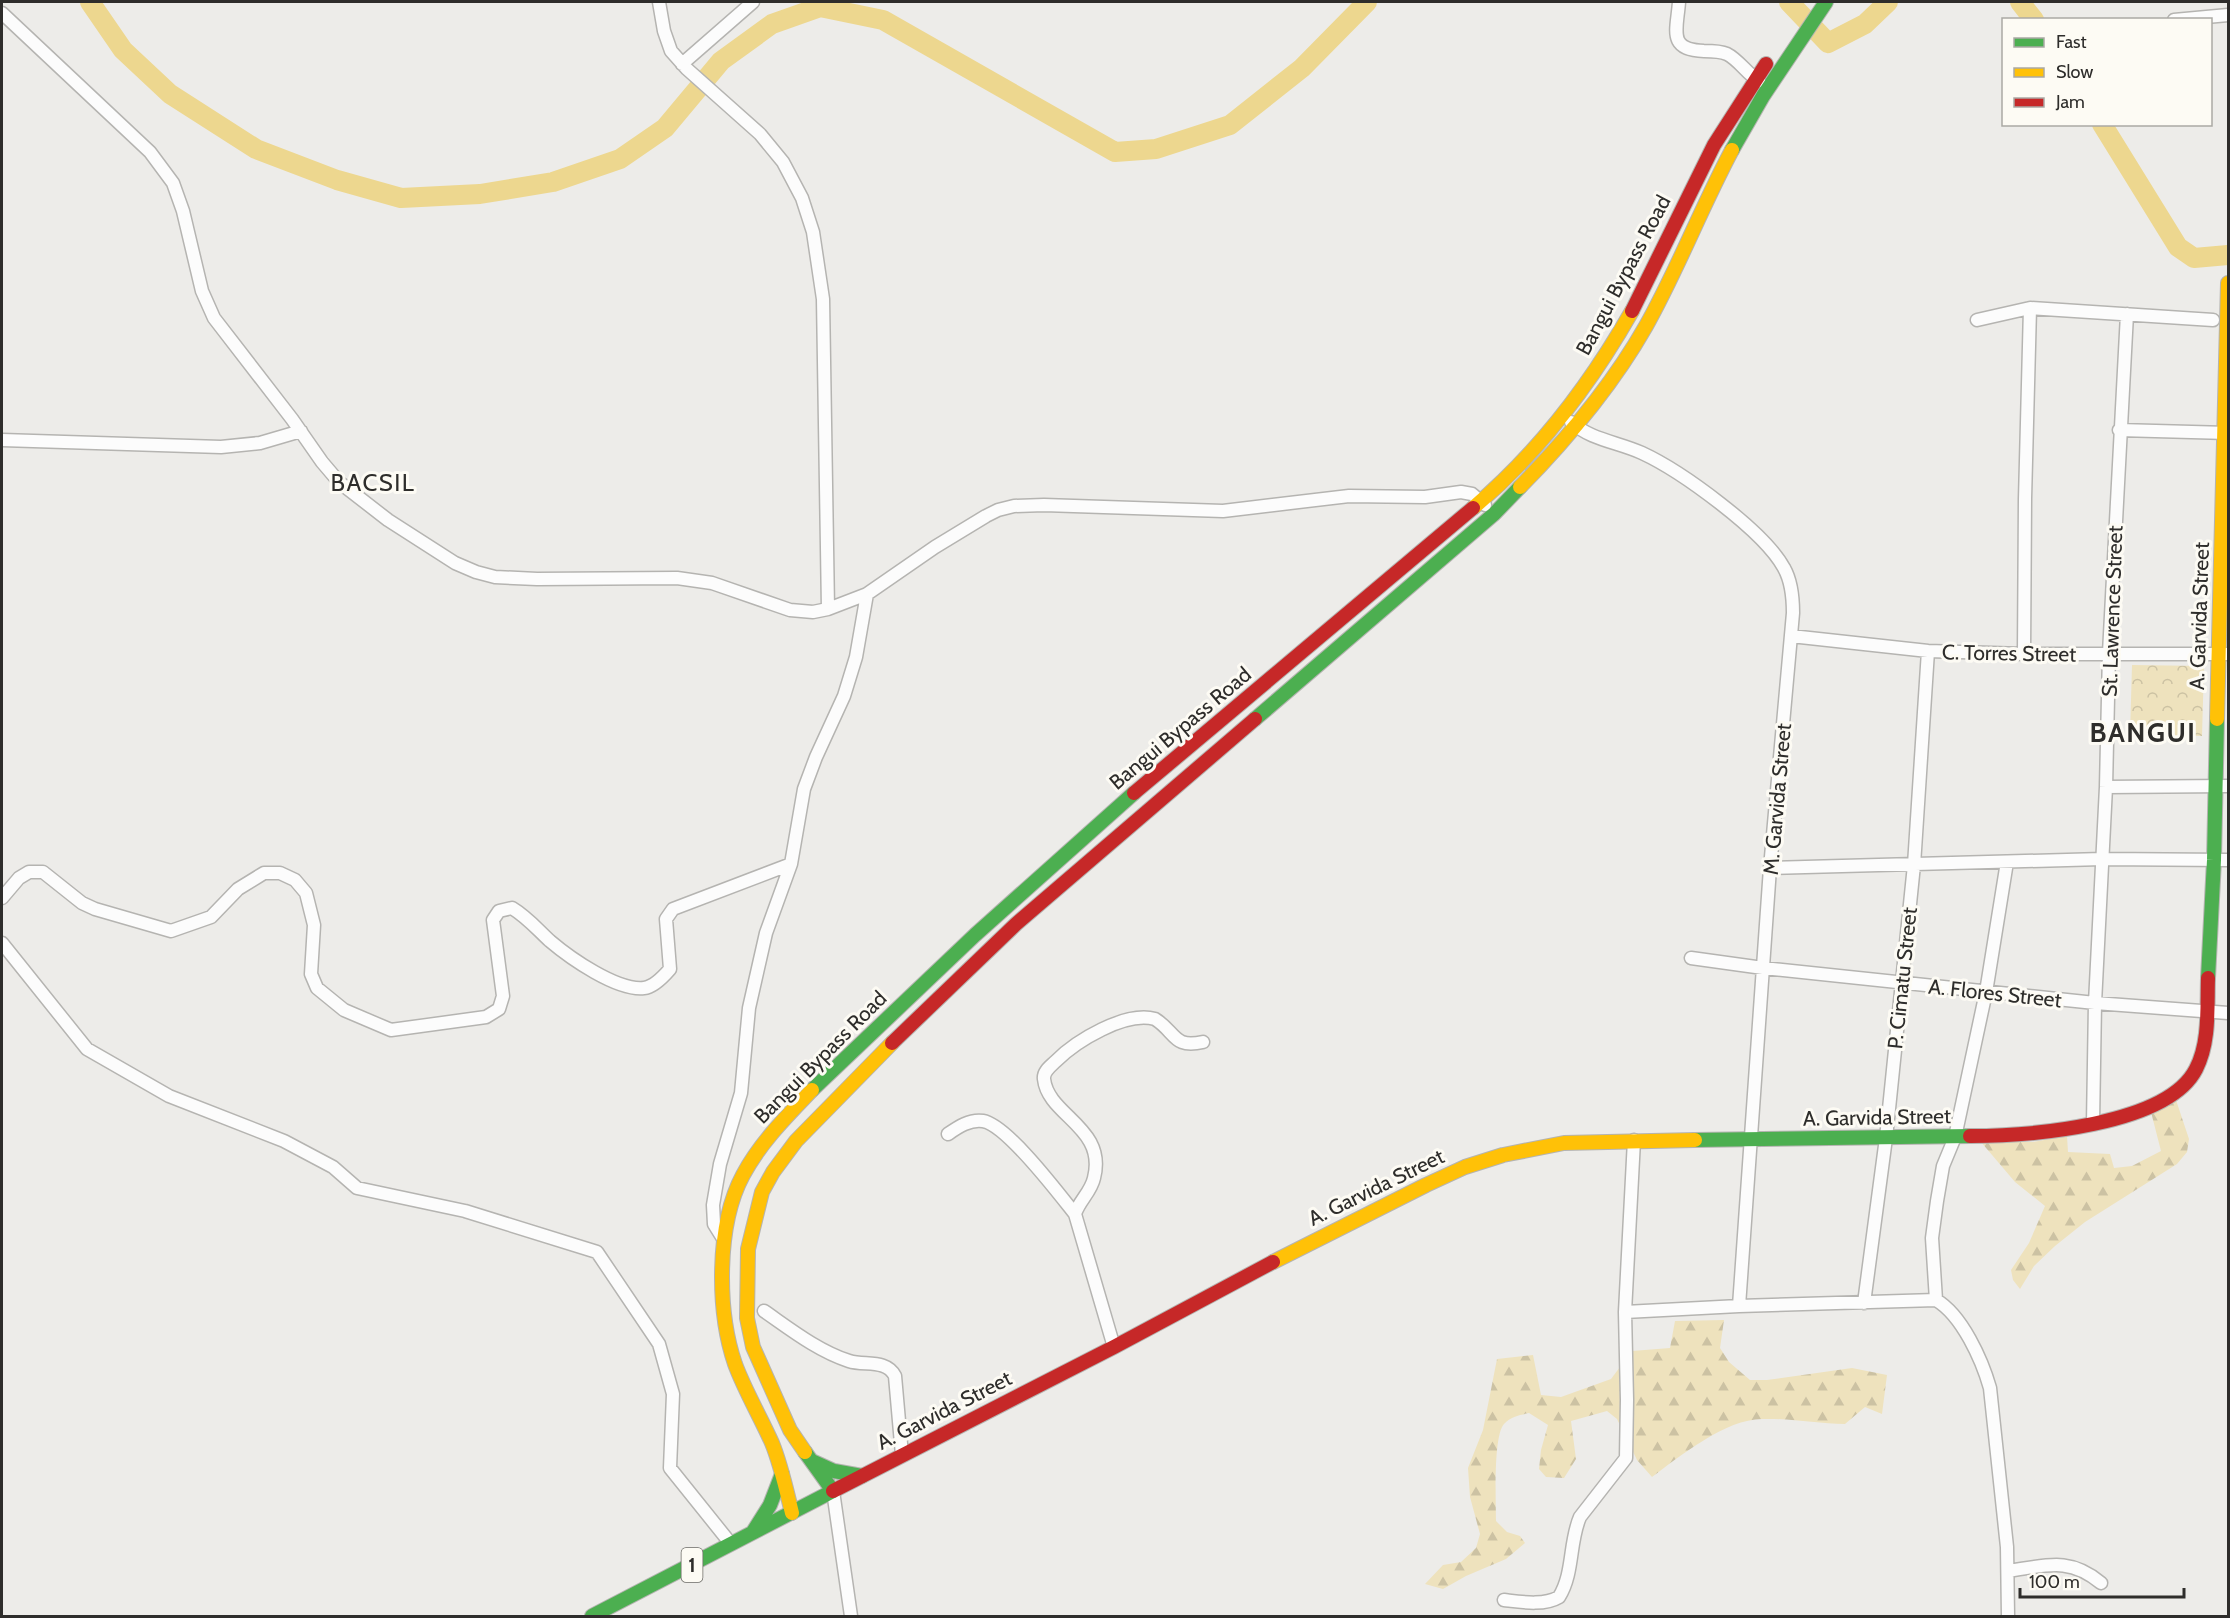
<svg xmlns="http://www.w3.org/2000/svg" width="2230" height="1618" viewBox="0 0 2230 1618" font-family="Cabin,sans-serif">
<defs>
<pattern id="forest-firs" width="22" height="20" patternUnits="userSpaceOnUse" patternTransform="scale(1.5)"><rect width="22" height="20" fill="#eee2bd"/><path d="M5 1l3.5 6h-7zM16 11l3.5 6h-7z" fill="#ccc2a3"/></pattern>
<pattern id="park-crowns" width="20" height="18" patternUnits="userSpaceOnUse" patternTransform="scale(1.5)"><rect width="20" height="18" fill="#eee2bd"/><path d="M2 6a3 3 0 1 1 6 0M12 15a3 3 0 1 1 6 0" fill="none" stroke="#ccc2a3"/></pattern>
</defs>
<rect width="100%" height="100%" fill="#edece9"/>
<path fill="url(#forest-firs)" d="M 2176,1100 L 2189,1139 L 2187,1152 L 2177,1164 L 2085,1222 L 2055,1246 L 2034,1266 L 2020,1289 L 2013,1280 L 2011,1270 L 2029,1243 L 2045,1206 L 2015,1182 L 1981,1142 L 2033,1142 L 2067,1136 L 2068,1152 L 2110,1154 L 2114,1168 L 2132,1166 L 2161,1151 L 2151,1112 Z
M 1724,1320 L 1720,1348 L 1729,1362 L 1750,1380 L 1767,1380 L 1852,1368 L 1887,1375 L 1882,1414 L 1865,1407 L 1845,1424 C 1817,1424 1790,1418 1762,1419 C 1726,1419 1680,1456 1652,1477 L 1637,1460 L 1617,1419 L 1607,1411 L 1571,1421 L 1576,1459 L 1564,1478 L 1546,1477 L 1539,1469 L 1541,1450 L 1548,1425 L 1529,1413 C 1520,1415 1511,1416 1504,1424 C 1493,1436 1496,1503 1496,1521 L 1507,1532 L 1520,1536 L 1525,1543 L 1506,1559 L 1466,1576 L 1443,1589 L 1425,1584 L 1443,1565 L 1461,1562 L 1476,1548 L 1480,1534 L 1470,1497 L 1468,1468 L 1483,1430 L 1497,1359 L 1533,1355 L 1541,1395 L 1561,1397 L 1611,1379 L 1632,1351 L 1670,1348 L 1675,1321 Z"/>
<path fill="url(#park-crowns)" d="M 2132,665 L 2204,666 L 2202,736 L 2130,735 Z"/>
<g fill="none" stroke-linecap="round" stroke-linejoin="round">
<path stroke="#edd78f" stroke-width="20" d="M 90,2 L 123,50 L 170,94 L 256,149 L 337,180 L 401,198 L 480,194 L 553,182 L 620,159 L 665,128 L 721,61 L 772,24 L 820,7 L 883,20 L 1115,152 L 1156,149 L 1230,125 L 1302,68 L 1367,2
M 1789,2 L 1828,43 L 1865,24 L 1888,2
M 2020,2 L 2034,20
M 2102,124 L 2178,247 L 2194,258 L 2228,255"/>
<defs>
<path id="street" d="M 659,2 L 664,31 L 671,51 L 687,69 L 760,134 L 783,162 L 802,198 L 813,232 L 823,299 L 828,609
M 1679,2 C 1677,30 1667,50 1704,51 C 1712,51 1720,51 1727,54 C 1739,60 1747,74 1759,81
M 2,13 L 150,152 L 173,183 L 183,211 L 202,291 L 214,318 L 292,419 L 322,462 L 339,482 L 388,520 L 455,563 L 476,572 L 495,577 L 537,579 L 677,578 L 712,583 L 790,610 L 813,612 L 828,609 L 867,594 L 935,547 L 986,516 L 998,510 L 1014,506 L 1044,505 L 1223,511 L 1349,496 L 1425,497 L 1461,492 L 1472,494 L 1485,505
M 2174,20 L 2228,15
M 682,64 L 753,2
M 1977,320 L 2030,308 L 2213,320
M 1571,422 C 1591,440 1618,442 1642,453 C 1681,471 1764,531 1784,568 C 1792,582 1793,598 1793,613 L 1770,868 L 1739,1306
M 2119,430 L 2228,433
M 2,440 L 221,447 L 260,443 L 301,431
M 1791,636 L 1928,651 L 2024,654 L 2228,654
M 2024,654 L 2025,499 L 2030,308
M 2106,787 L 2228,786
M 1770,868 L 2102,859 L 2228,860
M 2,898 L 19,878 L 29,872 L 43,872 L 82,903 L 95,909 L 171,931 L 211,917 L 238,889 L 264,873 L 280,873 L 295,880 L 306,893 L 314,925 L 311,974 L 317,988 L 344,1010 L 391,1030 L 486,1017 L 499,1009 L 503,996 L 493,920 L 499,911 L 512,908 C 527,917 537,929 550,941 C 570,958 617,991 644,988 C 654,987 664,976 670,969 L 666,919 L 673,909 L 791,864
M 2,943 L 87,1049 L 169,1096 L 284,1141 L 333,1167 L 357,1188 L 465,1211 L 597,1252 L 659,1344 L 673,1394 L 670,1468 L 731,1544
M 1691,958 L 1763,968 L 2095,1003 L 2228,1013
M 2093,1123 L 2095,1003 L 2106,787 L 2109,653 L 2127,314
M 948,1134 C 958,1127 970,1119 983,1121 C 1007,1125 1059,1194 1075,1214
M 724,1240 L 714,1224 L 713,1205 L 720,1164 L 741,1093 L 749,1008 L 766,933 L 791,864 L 804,789 L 816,757 L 844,696 L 856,657 L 867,594
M 1936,1300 L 1932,1238 L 1937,1201 L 1943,1166 L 1955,1137 L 1986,992 L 2007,862
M 1864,1303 L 1886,1138 L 1914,865 L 1928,651
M 764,1311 C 790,1329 818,1351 849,1361 C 865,1366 886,1359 895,1376 L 902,1455
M 1625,1312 L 1739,1306 L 1936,1300 C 1962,1315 1982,1360 1990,1388 L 2007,1547 L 2008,1616
M 1114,1347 L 1075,1214 C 1079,1201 1091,1192 1094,1178 C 1107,1127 1048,1116 1044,1079 C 1043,1071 1051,1066 1056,1061 C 1076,1041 1125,1011 1155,1019 C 1176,1032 1173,1049 1203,1042
M 833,1491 L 851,1616
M 2008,1571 C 2045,1566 2069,1556 2101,1583
M 1504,1600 C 1521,1602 1544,1606 1559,1597 C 1574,1573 1569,1542 1580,1517 L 1626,1458 L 1627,1400 L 1625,1312 L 1634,1140"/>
<path id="fast" d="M 1732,150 L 1763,96 L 1826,2
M 1255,719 L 1494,514 L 1520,487
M 2208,978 L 2214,860 L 2217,719
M 812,1090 L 975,935 L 1134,793
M 1695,1140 L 1970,1136
M 812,1461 L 834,1471 L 862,1476
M 753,1532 L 770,1505 L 782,1474
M 592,1616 L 833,1491 L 805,1452"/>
<path id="slow" d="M 1520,487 C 1568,438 1612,386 1646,326 C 1678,269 1701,208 1732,150
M 1473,508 C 1537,454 1591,383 1632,311
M 2217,719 L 2228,283
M 1273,1262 L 1426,1185 L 1465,1167 L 1503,1155 L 1564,1143 L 1695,1140
M 805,1452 L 790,1430 L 753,1347 L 747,1318 L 748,1249 L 762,1192 L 773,1172 L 796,1141 L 892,1043
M 792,1513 C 786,1489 781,1465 772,1443 C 760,1416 745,1391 735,1364 C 717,1311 716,1225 743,1175 C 760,1143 786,1117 812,1090"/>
<path id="jam" d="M 1632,311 L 1714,145 L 1766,64
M 1134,793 L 1473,508
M 892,1043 L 1016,924 L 1255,719
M 1970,1136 C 2027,1136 2167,1126 2196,1069 C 2210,1042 2207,1007 2208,978
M 833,1491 L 1114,1347 L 1273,1262"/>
</defs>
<use href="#street" stroke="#b5b4b1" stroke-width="15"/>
<use href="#fast" stroke="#b5b4b1" stroke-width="16"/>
<use href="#slow" stroke="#b5b4b1" stroke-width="16"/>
<use href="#jam" stroke="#b5b4b1" stroke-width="16"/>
<use href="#street" stroke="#fcfcfc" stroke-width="12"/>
<use href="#fast" stroke="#4caf50" stroke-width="14"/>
<use href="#slow" stroke="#ffc107" stroke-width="14"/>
<use href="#jam" stroke="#c62828" stroke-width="14"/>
</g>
<g text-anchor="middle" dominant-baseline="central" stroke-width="6" stroke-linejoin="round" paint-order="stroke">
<rect fill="#fdfbf4" stroke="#6c6b67" stroke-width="1.5" x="681.5" y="1548" width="21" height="34" rx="4.5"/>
<g font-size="20" font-weight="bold" fill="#2e2d2b">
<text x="692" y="1565">1</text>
</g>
<g font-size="21" fill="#2e2d2b" stroke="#fdfbf4">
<text transform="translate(1623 275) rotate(-62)">Bangui Bypass Road</text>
<text transform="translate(2112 611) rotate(-88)">St. Lawrence Street</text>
<text transform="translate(2199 616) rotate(-88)">A. Garvida Street</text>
<text transform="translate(2009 653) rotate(1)">C. Torres Street</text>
<text transform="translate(1180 728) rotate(-40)">Bangui Bypass Road</text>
<text transform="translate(1777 799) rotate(-85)">M. Garvida Street</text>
<text transform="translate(1902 978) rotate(-84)">P. Cimatu Street</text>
<text transform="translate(1995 993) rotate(6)">A. Flores Street</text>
<text transform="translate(820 1057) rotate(-45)">Bangui Bypass Road</text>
<text transform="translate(1877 1117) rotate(-1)">A. Garvida Street</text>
<text transform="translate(1376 1187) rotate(-26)">A. Garvida Street</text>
<text transform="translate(944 1410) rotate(-27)">A. Garvida Street</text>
</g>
<g font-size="24" letter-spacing="1.5" fill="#2e2d2b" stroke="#fdfbf4">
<text x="373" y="482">BACSIL</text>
</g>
<g font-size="27" font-weight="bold" letter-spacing="1.5" fill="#2e2d2b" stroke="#fdfbf4">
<text x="2143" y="732">BANGUI</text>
</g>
</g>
<rect width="2230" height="1618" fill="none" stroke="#2e2d2b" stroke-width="6"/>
<rect x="2002" y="18" width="210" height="108" fill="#fdfbf4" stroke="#aaa9a4" stroke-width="1.5"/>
<rect x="2014" y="38" width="30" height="9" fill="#4caf50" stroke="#aaa9a4" stroke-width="1.5"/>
<text x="2056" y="48" font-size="18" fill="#2e2d2b">Fast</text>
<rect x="2014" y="68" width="30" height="9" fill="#ffc107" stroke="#aaa9a4" stroke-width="1.5"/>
<text x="2056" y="78" font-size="18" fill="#2e2d2b">Slow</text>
<rect x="2014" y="98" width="30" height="9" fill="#c62828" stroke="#aaa9a4" stroke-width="1.5"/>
<text x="2056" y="108" font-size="18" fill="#2e2d2b">Jam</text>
<path d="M2020 1588v9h164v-9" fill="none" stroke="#2e2d2b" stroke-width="3"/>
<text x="2029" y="1588" font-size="18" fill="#2e2d2b" stroke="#fdfbf4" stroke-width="4.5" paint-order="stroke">100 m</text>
</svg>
